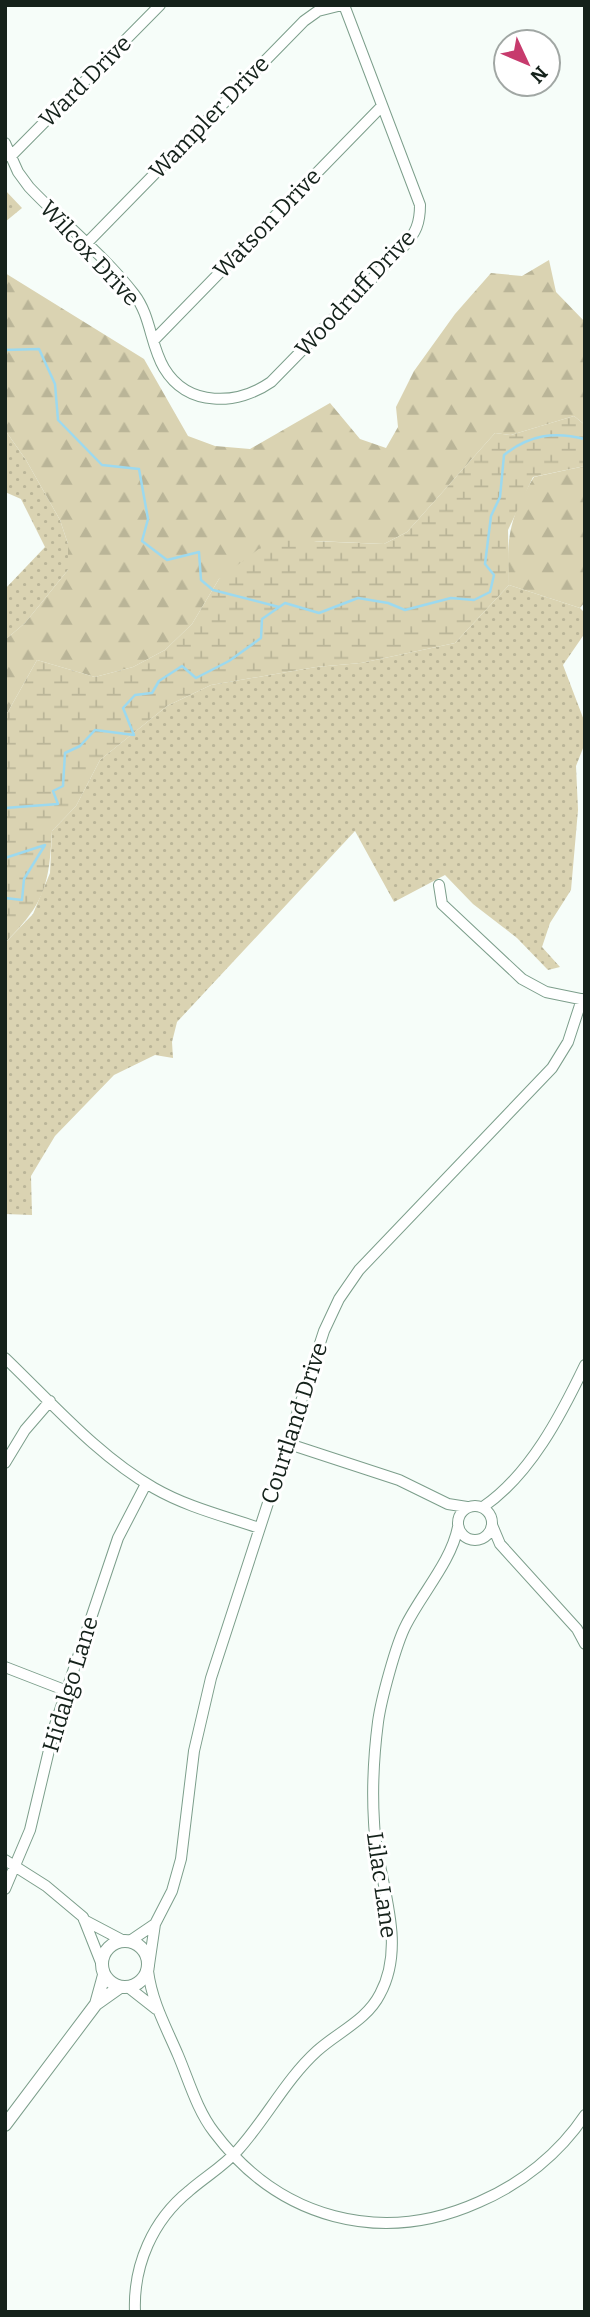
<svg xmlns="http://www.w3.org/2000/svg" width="590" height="2317" viewBox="0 0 590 2317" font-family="Bitter,serif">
<defs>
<pattern id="green-dots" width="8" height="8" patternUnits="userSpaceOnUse" patternTransform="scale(1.75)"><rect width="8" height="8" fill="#dad3b2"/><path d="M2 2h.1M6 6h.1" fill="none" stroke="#bab598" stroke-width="1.8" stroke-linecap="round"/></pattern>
<pattern id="forest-firs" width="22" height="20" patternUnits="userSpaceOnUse" patternTransform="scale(1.75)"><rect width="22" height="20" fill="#dad3b2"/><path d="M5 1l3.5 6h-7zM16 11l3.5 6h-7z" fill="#bab598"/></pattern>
<pattern id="wetland-marsh" width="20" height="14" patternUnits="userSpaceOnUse" patternTransform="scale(1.75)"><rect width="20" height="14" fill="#dad3b2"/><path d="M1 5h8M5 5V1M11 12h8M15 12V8" fill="none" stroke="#bab598"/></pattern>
</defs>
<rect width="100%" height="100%" fill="#f6fdf9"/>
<path fill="url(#green-dots)" d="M 5,190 L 22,208 L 5,222 Z
M 5,430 L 26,460 L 60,520 L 68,544 L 68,570 L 25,623 L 5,640 L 5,589 L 45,547 L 21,499 L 5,492 Z
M 509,585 L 580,608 L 585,613 L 585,633 L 563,665 L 585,723 L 585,743 L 576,766 L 578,810 L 571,890 L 550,923 L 542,947 L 560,967 L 548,970 L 517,938 L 473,904 L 445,875 L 394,902 L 355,831 L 177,1022 L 172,1042 L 173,1058 L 155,1055 L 114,1075 L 55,1136 L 31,1176 L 32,1215 L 5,1214 L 5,943 L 33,914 L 50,873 L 52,831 L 76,806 L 100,760 L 167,706 L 211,685 L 316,667 L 361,663 L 455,643 Z"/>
<path fill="url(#forest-firs)" d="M 549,260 L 556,292 L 585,322 L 585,425 L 574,416 L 511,435 L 495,433 L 407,532 L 384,544 L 316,541 L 219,579 L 192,624 L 165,650 L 133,667 L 95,677 L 37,660 L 5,717 L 5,640 L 25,623 L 68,570 L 68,544 L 60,520 L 26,460 L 5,430 L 5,273 L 144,359 L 188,436 L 215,446 L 250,449 L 330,403 L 360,439 L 386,448 L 398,427 L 396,407 L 414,371 L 455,314 L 491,273 L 522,276 Z
M 585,466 L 585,602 L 580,608 L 509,585 C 506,539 509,517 534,477 Z"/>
<path fill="url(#wetland-marsh)" d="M 574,416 L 585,425 L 585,466 L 533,477 L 508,530 L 509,585 L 455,643 L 361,663 L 316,667 L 211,685 L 167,706 L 100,760 L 76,806 L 52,831 C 49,886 45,903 5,943 L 5,717 L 37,660 L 95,677 L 133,667 L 165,650 L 192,624 L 219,579 L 268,542 L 286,540 L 384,544 L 407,532 L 495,433 L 511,435 Z"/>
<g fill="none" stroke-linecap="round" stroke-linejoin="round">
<path stroke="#9cd9ef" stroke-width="2.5" d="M 5,350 L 39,349 L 55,384 L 58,420 L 102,465 L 139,469 L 148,519 L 142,541 L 167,560 L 199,552 L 201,580 L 213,590 L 279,607
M 5,808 L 58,804 L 53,791 L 63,786 L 65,753 L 80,746 L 95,730 L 134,735 L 123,708 L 135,695 L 152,693 L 159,681 L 182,666 L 196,678 L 229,661 L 261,638 L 262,619 L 285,603 L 319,613 L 358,598 L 388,603 L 405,610 L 451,598 L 474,600 L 490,592 L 494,575 L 485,564 L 491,516 L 500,497 L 504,455 C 529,435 554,431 585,439
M 5,858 L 45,845 L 24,879 L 22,900 L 5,898"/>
<defs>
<path id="minor" d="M 5,143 L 18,172 L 29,187 C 63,223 104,255 134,294 C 151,316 150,344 164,368 C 188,408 238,405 271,382 L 404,246 C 416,233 420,223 420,205 L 344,5
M 10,157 L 160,5
M 86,244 L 304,21 L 318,11 L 342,5
M 154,340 L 381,107
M 439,885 L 442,904 L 522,979 L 546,992 L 585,1000
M 5,1358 C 52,1403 98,1456 154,1488 C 187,1507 224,1516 259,1528
M 286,1443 L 399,1480 L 448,1504 L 467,1507
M 5,1463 L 25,1430 L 50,1401
M458 1523a17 17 0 1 1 34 0a17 17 0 1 1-34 0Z
M 483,1507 C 530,1475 561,1415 585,1365
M 492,1525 L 500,1544 L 577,1629 L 585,1644
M 5,1667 L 67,1691
M 5,1860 L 46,1886 L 83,1917 L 102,1965
M 5,1889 L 30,1830 L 55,1725 L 118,1538 L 146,1484
M 84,1920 L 122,1940
M 130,1941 L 155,1924
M 149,1965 L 155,1924 L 172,1891 L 181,1859 L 194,1751 L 211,1678 L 324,1331 L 339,1299 L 359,1270 L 552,1068 L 568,1042 L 582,999
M 148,1971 C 152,2002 166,2027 178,2055 C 189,2081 197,2110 214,2132 C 279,2219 381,2246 479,2202 C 521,2184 559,2154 585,2115
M 128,1987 L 156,2009
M 135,2312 C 133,2265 153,2220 189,2191 C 205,2177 224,2166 238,2150 C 266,2119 286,2079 317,2051 C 338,2032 367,2020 380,1994 C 409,1940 376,1878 374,1822 C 372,1790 374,1753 378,1722 C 381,1700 396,1644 406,1625 C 422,1593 451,1562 458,1527"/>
<path id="tertiary" d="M102 1964a23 23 0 1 1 46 0a23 23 0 1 1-46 0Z
M 96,2004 L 104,1975
M 5,2125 L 96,2004 L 120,1987"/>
</defs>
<use href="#minor" stroke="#7c9e8b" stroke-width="12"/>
<use href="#tertiary" stroke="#7c9e8b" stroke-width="14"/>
<use href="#minor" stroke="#fff" stroke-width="10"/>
<use href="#tertiary" stroke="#fff" stroke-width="12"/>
</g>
<g text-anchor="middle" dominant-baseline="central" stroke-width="6" stroke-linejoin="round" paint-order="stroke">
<g font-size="23" fill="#15221b" stroke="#fff">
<text transform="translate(85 81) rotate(-45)">Ward Drive</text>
<text transform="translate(209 117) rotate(-46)">Wampler Drive</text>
<text transform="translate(267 223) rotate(-46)">Watson Drive</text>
<text transform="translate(90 253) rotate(47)">Wilcox Drive</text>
<text transform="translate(355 293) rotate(-47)">Woodruff Drive</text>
<text transform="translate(294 1423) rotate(-72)">Courtland Drive</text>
<text transform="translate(70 1684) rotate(-73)">Hidalgo Lane</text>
<text transform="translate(382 1885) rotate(82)">Lilac Lane</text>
</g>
</g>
<rect width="590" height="2317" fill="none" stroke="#15221b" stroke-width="14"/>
<g transform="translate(527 63) rotate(134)"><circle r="33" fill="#ffffff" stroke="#a1a7a4" stroke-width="2"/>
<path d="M0-5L12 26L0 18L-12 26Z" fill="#c73b6d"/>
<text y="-10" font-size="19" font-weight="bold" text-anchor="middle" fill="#15221b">N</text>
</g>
</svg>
